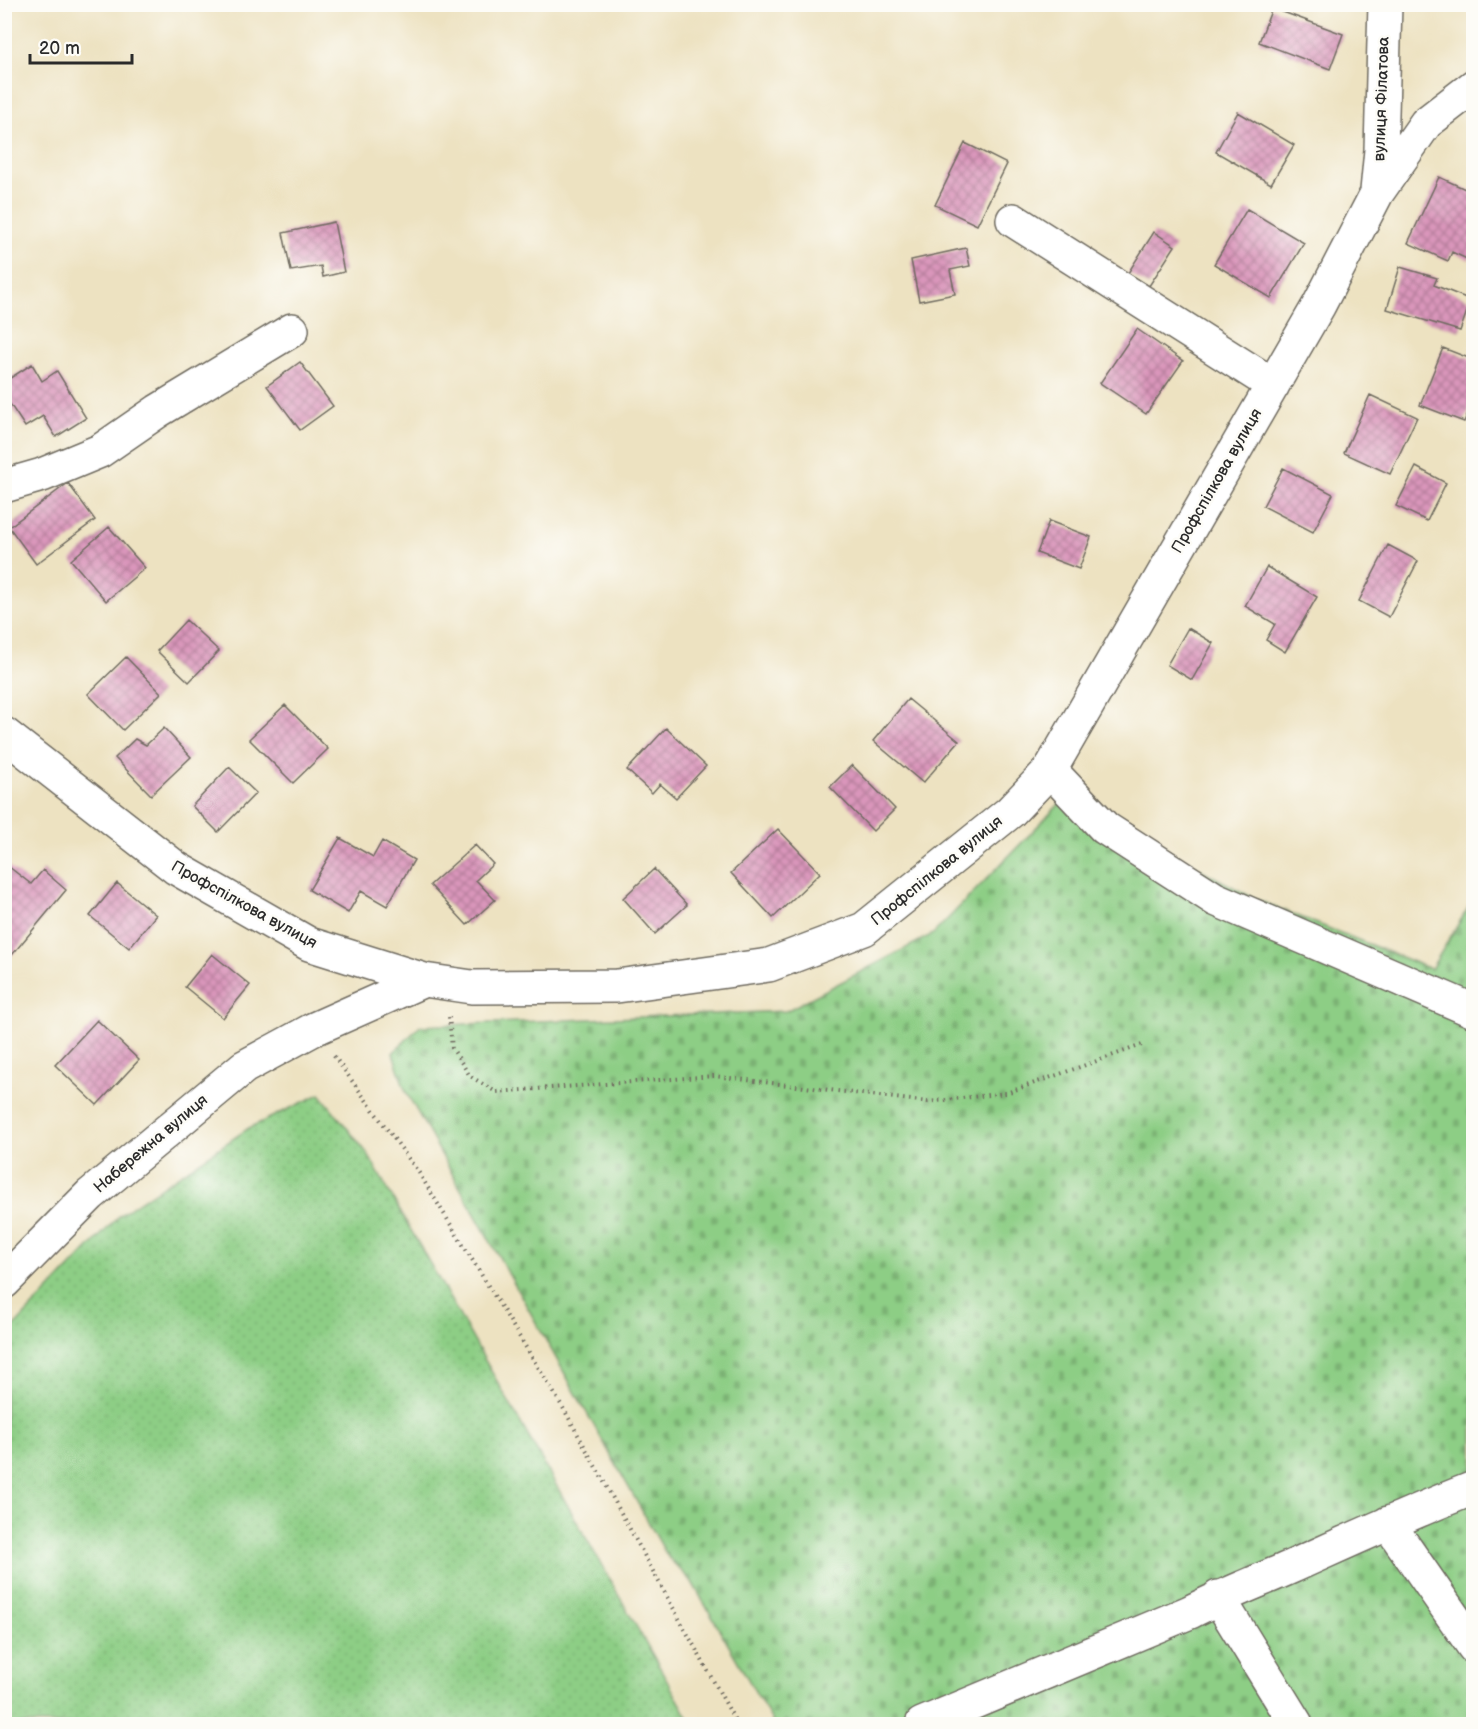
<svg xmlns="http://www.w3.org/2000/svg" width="1478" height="1729" viewBox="0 0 1478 1729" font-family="'Balsamiq Sans',sans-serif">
<defs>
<pattern id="cemetery-stones" width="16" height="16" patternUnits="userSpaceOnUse" patternTransform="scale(1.5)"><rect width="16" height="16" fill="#8dce85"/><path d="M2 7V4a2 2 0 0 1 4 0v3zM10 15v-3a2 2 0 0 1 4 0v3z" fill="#7ab173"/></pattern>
<pattern id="garden-dots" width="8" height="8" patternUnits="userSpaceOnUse" patternTransform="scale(1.5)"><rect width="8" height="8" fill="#8dce85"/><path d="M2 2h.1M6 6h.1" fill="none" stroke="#7ab173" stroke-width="1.8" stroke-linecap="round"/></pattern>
<pattern id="building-cross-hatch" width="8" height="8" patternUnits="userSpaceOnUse" patternTransform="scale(1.5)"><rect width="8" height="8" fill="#da96bb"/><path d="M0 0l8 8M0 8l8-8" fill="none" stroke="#b17b98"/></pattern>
</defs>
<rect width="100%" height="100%" fill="#fdfcf7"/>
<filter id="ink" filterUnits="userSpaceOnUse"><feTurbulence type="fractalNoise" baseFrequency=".0167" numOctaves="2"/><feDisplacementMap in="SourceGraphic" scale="12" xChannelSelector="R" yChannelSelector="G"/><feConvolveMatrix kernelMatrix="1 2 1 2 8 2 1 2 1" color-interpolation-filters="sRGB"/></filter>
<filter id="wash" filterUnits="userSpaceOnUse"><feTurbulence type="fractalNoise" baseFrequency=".008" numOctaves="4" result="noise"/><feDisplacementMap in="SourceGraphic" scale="24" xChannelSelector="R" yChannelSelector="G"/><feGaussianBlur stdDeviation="1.35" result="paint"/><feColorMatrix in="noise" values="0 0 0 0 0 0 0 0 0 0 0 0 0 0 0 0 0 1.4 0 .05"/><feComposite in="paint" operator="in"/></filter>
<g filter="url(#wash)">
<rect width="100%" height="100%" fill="#ede2c1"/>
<path fill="url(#cemetery-stones)" stroke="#5c7c58" stroke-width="1.5" d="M 1078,785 L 1102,816 L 1255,899 L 1431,969 L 1473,900 L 1473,1724 L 774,1724 L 692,1582 L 668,1557 L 405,1090 L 393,1053 L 420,1026 L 786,1011 L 933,934 Z"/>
<path fill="url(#garden-dots)" stroke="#5c7c58" stroke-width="1.5" d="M 320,1094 L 367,1153 L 692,1724 L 5,1724 L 5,1336 L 120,1215 L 249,1128 Z"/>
<g id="blocks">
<path fill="url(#building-cross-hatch)" d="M 1272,8 L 1343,34 L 1330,69 L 1259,42 Z
M 1238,112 L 1294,145 L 1271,184 L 1216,152 Z
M 965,143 L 1007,164 L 977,225 L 935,205 Z
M 1439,177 L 1474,193 L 1474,249 L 1469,260 L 1452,252 L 1448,261 L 1408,243 Z
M 1247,209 L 1304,243 L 1271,298 L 1214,264 Z
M 334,222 L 344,272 L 323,277 L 321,266 L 291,271 L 283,233 Z
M 1154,232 L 1175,246 L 1149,286 L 1128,273 Z
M 966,248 L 970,266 L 950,270 L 955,294 L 919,301 L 911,260 Z
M 1400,267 L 1437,278 L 1434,285 L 1471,300 L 1460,331 L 1387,309 Z
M 1137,329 L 1183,361 L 1146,414 L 1100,383 Z
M 1443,348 L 1474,360 L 1474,399 L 1464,422 L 1420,405 Z
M 300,362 L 333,406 L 300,430 L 267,386 Z
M 32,364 L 42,381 L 57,371 L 86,418 L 56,437 L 43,416 L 25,427 L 4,395 L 4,382 Z
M 1370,395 L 1417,417 L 1390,474 L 1344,453 Z
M 1416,467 L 1446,483 L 1427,521 L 1396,506 Z
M 1283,468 L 1333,494 L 1313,532 L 1263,506 Z
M 68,483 L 95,520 L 36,564 L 9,527 Z
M 1049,521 L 1091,537 L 1079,569 L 1037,553 Z
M 109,527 L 145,568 L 106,601 L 71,560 Z
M 1388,545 L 1418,561 L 1389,617 L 1359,601 Z
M 1267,567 L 1317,597 L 1285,652 L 1266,640 L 1275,624 L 1245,606 Z
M 186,620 L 219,651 L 189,682 L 157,651 Z
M 1188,628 L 1213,643 L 1192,680 L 1167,665 Z
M 126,657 L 161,693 L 123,730 L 88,694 Z
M 908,699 L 959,741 L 923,783 L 873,741 Z
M 285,705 L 328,749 L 293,783 L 249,739 Z
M 164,728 L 191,757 L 151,795 L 115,758 L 135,739 L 146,745 Z
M 666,728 L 706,766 L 676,798 L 660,784 L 652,793 L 627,770 Z
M 852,765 L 895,809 L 873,831 L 830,787 Z
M 229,767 L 256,793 L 218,832 L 192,806 Z
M 778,829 L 820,873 L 773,918 L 731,873 Z
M 340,838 L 373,857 L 382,841 L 414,860 L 387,906 L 361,891 L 348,913 L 309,890 Z
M 475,845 L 493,864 L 476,880 L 495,900 L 467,925 L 430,885 Z
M 4,863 L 31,884 L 43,870 L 66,890 L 7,961 L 4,959 Z
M 654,869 L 687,905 L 655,934 L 623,898 Z
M 117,883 L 156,915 L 129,948 L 90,916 Z
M 212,954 L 250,985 L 223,1018 L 185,987 Z
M 97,1020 L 139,1060 L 97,1105 L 55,1065 Z"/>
</g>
</g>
<g filter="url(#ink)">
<use href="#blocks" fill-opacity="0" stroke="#6f6b60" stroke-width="1.5"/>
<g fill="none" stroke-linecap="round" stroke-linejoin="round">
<defs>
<path id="minor" d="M 1377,191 L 1381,150 L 1385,4
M 1013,220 L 1273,385
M 4,486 L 42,475 L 100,451 L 158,411 L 292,330
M 4,734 L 176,868 L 309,944 L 424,980 L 472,987 L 617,986 L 769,965 L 864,929 L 1010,812 L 1050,770 L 1319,305 L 1377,193 L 1426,123 L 1474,86
M 1050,770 L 1105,828 L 1215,899 L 1474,1011
M 4,1282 L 90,1195 L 244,1067 L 314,1029 L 424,980
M 1388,1523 L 1474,1647
M 1218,1597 L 1296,1724
M 922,1724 L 1190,1612 C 1223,1595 1257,1582 1291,1567 C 1351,1540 1411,1512 1474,1488"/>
</defs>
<use href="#minor" stroke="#6f6b60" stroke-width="36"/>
<path stroke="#6f6b60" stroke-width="4" stroke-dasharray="1.5 4.5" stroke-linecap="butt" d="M 449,1017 L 452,1048 L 470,1076 L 496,1092 L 714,1076 L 928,1102 L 1006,1093 L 1142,1045
M 334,1056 L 419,1173 L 565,1411 L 737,1724"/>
<use href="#minor" stroke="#fff" stroke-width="33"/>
</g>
</g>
<g text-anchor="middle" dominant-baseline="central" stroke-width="5" stroke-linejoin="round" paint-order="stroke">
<g font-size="16" fill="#2b2b2b" stroke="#fdfcf7">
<text transform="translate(1382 99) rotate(-88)">вулиця Філатова</text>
<text transform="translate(1217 481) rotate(-60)">Профспілкова вулиця</text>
<text transform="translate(937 871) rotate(-39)">Профспілкова вулиця</text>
<text transform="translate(244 905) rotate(29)">Профспілкова вулиця</text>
<text transform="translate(151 1144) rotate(-40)">Набережна вулиця</text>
</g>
</g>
<rect width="1478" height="1729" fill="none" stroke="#fdfcf7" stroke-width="24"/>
<path d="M30 54v9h102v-9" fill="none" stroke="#2b2b2b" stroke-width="3"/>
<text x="39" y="54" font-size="18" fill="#2b2b2b" stroke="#fdfcf7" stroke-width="4.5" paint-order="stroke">20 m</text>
</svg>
